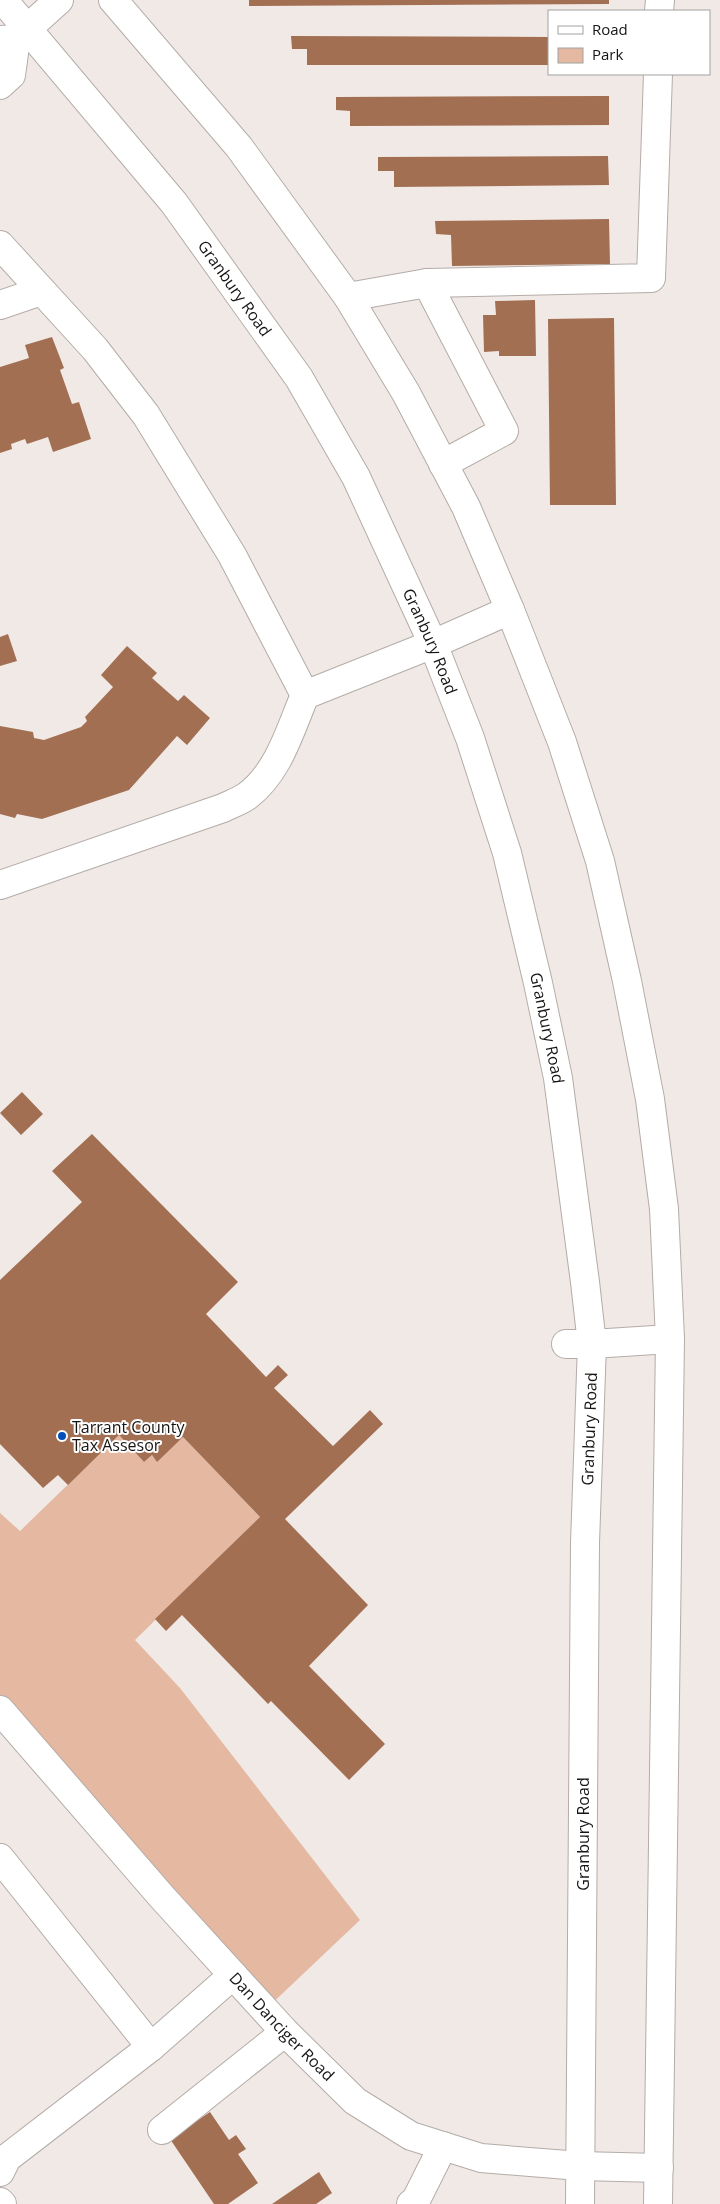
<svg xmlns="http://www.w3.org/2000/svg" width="720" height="2204" viewBox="0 0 720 2204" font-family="'Open Sans',sans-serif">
<rect width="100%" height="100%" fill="#f1e9e5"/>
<path fill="#e4b8a1" d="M 119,1435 L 144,1462 L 152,1455 L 157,1461 L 183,1437 L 260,1517 L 135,1640 L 180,1688 L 360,1920 L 265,2010 L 0,1708 L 0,1513 L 20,1531 Z"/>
<path fill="#a26f53" d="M 249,0 L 609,0 L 609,4 L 249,6 Z
M 291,36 L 549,37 L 549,65 L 307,65 L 307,49 L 292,49 Z
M 609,96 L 609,125 L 350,126 L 350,111 L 336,110 L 336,97 Z
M 608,156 L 609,185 L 394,187 L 394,171 L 378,171 L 378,157 Z
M 609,219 L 610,264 L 452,266 L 451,235 L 436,234 L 435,221 Z
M 535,300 L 536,356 L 499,356 L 499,351 L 484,352 L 483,315 L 496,315 L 495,301 Z
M 614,318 L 616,505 L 550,505 L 548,319 Z
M 52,337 L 64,368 L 60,370 L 72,404 L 79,402 L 91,439 L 53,452 L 48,437 L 27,444 L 25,439 L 11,444 L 12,449 L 0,453 L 0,367 L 29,358 L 25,345 Z
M 8,634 L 17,661 L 0,666 L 0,637 Z
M 127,646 L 157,673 L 152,678 L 178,701 L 184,695 L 210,718 L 187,745 L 177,736 L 129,790 L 42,819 L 17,814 L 15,818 L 0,814 L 0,726 L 33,732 L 34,738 L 44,740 L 81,727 L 87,721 L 85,717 L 113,687 L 101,675 Z
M 22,1092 L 43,1114 L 21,1135 L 0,1113 Z
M 92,1134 L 238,1282 L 206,1314 L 266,1377 L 278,1365 L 288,1375 L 274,1388 L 333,1446 L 370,1410 L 383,1424 L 285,1519 L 368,1605 L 309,1666 L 385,1744 L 349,1780 L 271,1701 L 268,1704 L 182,1615 L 166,1631 L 155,1619 L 260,1517 L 183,1437 L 157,1462 L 152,1455 L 144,1462 L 119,1435 L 68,1485 L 58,1475 L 43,1488 L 0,1444 L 0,1280 L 82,1202 L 52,1171 Z
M 210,2112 L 229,2140 L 236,2135 L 246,2149 L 238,2154 L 258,2183 L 228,2204 L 214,2204 L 170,2139 Z
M 319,2172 L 332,2193 L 316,2204 L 272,2204 Z"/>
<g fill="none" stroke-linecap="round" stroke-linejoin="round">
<defs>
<g id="minor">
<path d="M 659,11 L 660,0"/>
<path d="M 0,40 L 16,39 L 11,75 L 0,85"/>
<path d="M 0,245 L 95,349 L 146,415 L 232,555 L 305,695 L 433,644"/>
<path d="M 427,283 L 651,278 L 658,74"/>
<path d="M 348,297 L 427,283 L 504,431 L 443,464"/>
<path d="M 0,305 L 41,291"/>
<path d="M 0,885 L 223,808 C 231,804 240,801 247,796 C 279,772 290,730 305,695"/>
<path d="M 566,1344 L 592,1344"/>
<path id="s1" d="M 0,1710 L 162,1897 L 285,2032 L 355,2101 L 411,2136 L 481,2158 L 580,2166 L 659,2168"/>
<path d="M 0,1858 L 151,2047"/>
<path d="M 162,2130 L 285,2032"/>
<path d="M 0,2172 L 7,2158 L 151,2047 L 233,1975"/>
<path d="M 0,2202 L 2,2204"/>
<path d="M 411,2204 L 416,2200 L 443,2146"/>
</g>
<g id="major">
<path id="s2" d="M 3,0 L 174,203 L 299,378 L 356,477 L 433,644 L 470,738 L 507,853 L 538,983 L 558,1078 L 585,1282 L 592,1344 L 585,1543 L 580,2204"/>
<path d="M 113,0 L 239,147 L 348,297 L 406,393 L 466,507 L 510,610 L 562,742 L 600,861 L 627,981 L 650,1099 L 664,1209 L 670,1339 L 658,2204"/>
<path d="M 28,28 L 59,0"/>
<path d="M 433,644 L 510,610"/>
<path d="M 592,1344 L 670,1339"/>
</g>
</defs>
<use href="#minor" stroke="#b3aca8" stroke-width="30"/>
<use href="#major" stroke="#b3aca8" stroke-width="30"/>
<use href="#minor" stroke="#fff" stroke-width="28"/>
<use href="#major" stroke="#fff" stroke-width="28"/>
</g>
<circle fill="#034eb8" stroke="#fff" stroke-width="2" cx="62" cy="1436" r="5"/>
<g text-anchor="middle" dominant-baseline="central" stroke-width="4" stroke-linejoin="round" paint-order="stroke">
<g font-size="16" fill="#171513" stroke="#fff">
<text stroke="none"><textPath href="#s2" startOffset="370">Granbury Road</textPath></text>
<text stroke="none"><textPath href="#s2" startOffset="775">Granbury Road</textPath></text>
<text stroke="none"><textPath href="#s2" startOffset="1180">Granbury Road</textPath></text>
<text transform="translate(589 1429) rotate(-88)">Granbury Road</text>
<text transform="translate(583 1834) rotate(-90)">Granbury Road</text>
<text stroke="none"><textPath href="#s1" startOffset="424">Dan Danciger Road</textPath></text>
</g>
<g font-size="16" fill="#171513" stroke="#fff" text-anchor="start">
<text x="72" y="1427">Tarrant County<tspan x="72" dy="18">Tax Assesor</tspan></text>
</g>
</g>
<rect x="548" y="10" width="162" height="65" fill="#ffffff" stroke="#a2a1a1"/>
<rect x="558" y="26" width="25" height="8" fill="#ffffff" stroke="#a2a1a1"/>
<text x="592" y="35" font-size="15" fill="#171513">Road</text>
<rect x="558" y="48" width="25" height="15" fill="#e4b8a1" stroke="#a2a1a1"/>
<text x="592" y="60" font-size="15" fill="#171513">Park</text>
</svg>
